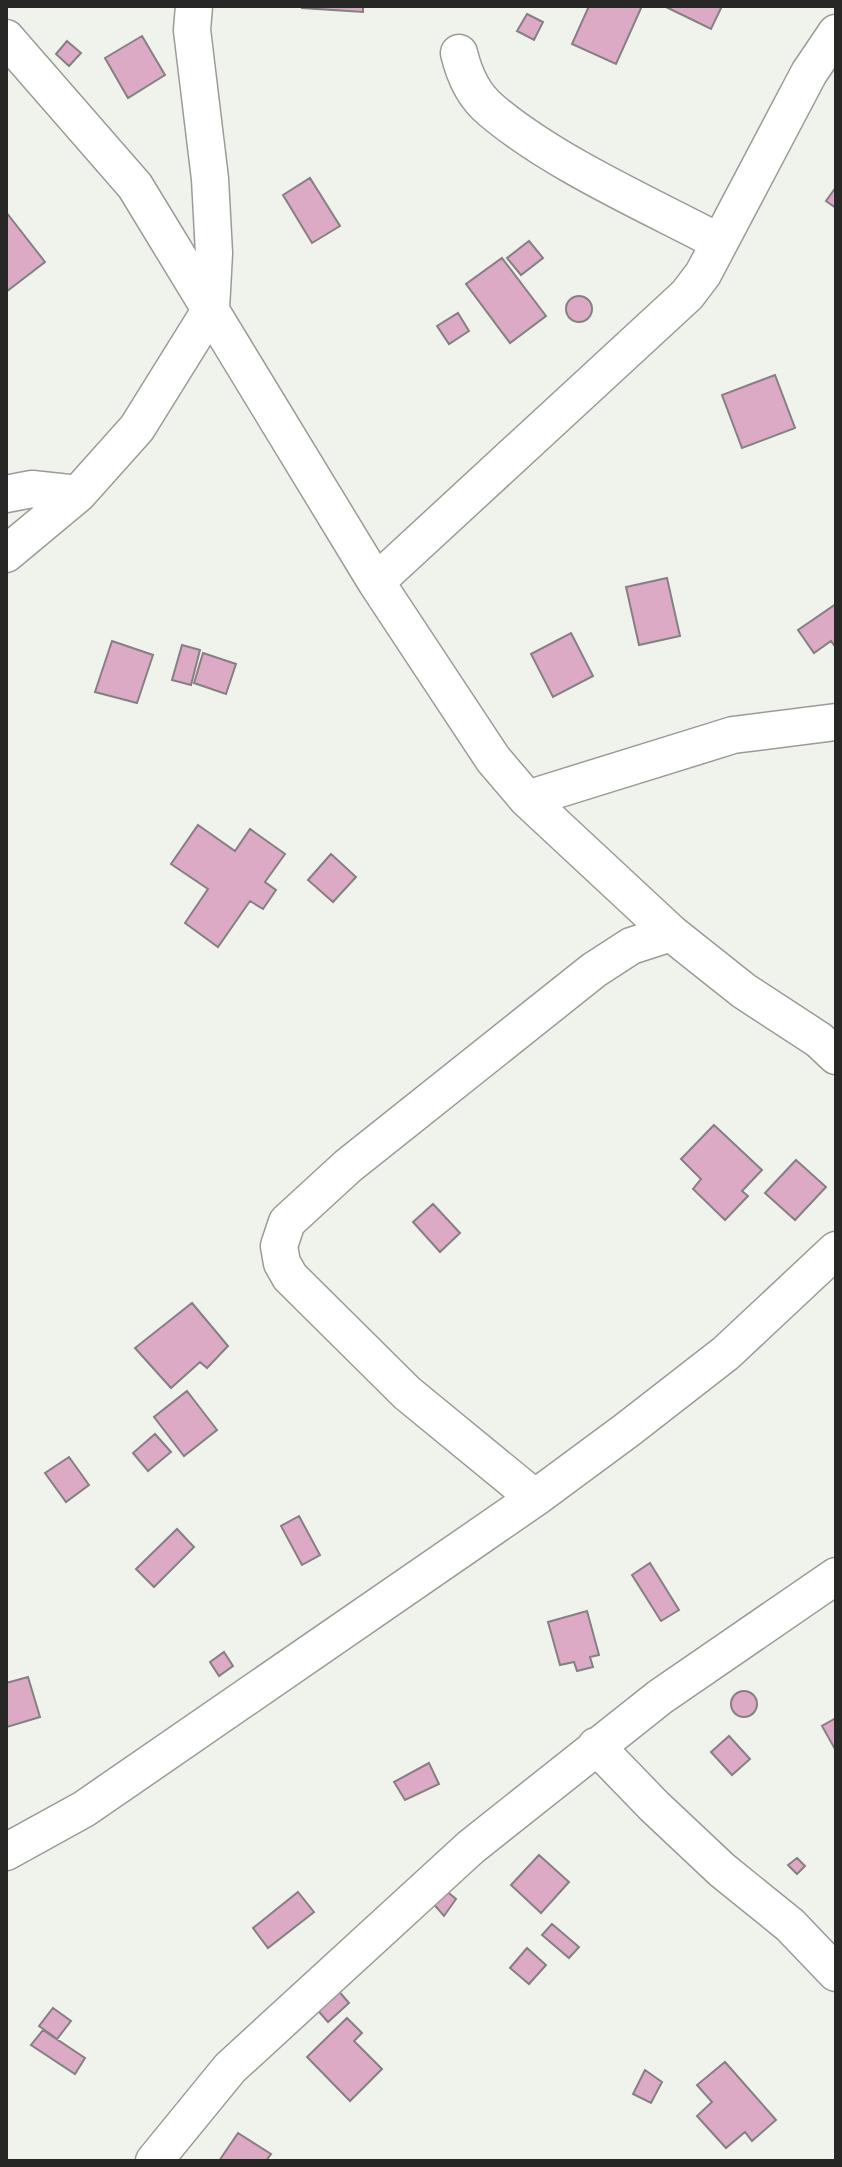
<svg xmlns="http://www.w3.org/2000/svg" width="842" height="2167" viewBox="0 0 842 2167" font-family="'Noto Serif',serif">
<rect width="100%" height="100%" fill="#f0f3ec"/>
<path fill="#dcaac5" stroke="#867f83" stroke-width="2" d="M 302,6 L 363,6 L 363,12 L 302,8 Z
M 589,6 L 642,6 L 616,64 L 572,44 Z
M 664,6 L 722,6 L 711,29 Z
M 527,14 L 543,22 L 534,40 L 517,31 Z
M 142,36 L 165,75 L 128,98 L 105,58 Z
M 67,41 L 81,53 L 69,66 L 56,54 Z
M 310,178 L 340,226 L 312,243 L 283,195 Z
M 836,187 L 836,208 L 826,201 Z
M 6,212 L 45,262 L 6,292 Z
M 529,241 L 543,258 L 521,275 L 507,258 Z
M 502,258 L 546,316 L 510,343 L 466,284 Z
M566 309a13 13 0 1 1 26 0a13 13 0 1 1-26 0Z
M 458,313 L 469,331 L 449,344 L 437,326 Z
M 775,375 L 795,428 L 742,448 L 722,395 Z
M 667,578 L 680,636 L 639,645 L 626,587 Z
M 836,604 L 836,648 L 831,641 L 814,653 L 798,630 Z
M 571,633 L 593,676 L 553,697 L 531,654 Z
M 112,641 L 153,655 L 137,703 L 95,692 Z
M 182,645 L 200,650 L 191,685 L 172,680 Z
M 203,653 L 236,664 L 226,694 L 194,683 Z
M 198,825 L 235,851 L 250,829 L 285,854 L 265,882 L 276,890 L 263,909 L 250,901 L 218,947 L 185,923 L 208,889 L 171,864 Z
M 331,854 L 356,877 L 333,902 L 308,880 Z
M 714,1125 L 762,1170 L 742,1191 L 748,1196 L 725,1220 L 693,1189 L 701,1179 L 681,1159 Z
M 796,1160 L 826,1187 L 795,1220 L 765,1193 Z
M 433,1204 L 460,1233 L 440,1252 L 413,1222 Z
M 192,1303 L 228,1346 L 207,1368 L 200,1362 L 171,1388 L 135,1348 Z
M 187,1391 L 217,1430 L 184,1456 L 154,1417 Z
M 155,1434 L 171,1452 L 148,1471 L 133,1453 Z
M 69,1457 L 89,1485 L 66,1502 L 45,1473 Z
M 299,1516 L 320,1555 L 302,1565 L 281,1526 Z
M 177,1529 L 194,1547 L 154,1587 L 136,1569 Z
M 650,1563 L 679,1610 L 661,1621 L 632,1575 Z
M 587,1611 L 599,1655 L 590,1657 L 593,1667 L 577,1671 L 574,1662 L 560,1665 L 548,1622 Z
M 224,1652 L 233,1666 L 219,1676 L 210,1662 Z
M 28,1677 L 40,1717 L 7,1727 L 6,1683 Z
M731 1704a13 13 0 1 1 26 0a13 13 0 1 1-26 0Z
M 836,1718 L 836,1751 L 822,1726 Z
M 729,1736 L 750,1759 L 732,1775 L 711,1752 Z
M 429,1763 L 439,1784 L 405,1800 L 394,1782 Z
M 539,1855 L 569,1882 L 541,1913 L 511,1885 Z
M 797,1858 L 805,1866 L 797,1874 L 788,1865 Z
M 444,1889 L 456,1899 L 444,1916 L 431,1901 Z
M 298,1892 L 314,1912 L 268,1948 L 253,1928 Z
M 552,1924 L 579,1947 L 569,1958 L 542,1935 Z
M 527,1948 L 546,1965 L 529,1984 L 510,1968 Z
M 336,1988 L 349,2003 L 328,2022 L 314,2006 Z
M 53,2008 L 71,2021 L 57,2039 L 39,2026 Z
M 347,2018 L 362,2033 L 354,2041 L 382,2069 L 350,2101 L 307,2057 Z
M 43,2030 L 85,2058 L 75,2074 L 31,2045 Z
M 725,2062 L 776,2120 L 752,2141 L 745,2132 L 726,2148 L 697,2116 L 712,2102 L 697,2085 Z
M 645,2070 L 662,2082 L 651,2103 L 633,2094 Z
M 238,2133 L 271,2154 L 266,2161 L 219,2161 Z"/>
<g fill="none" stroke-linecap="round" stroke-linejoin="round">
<defs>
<path id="minor" d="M 6,38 L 135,186 L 376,582 L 493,759 L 527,799 L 671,933 L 744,991 L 819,1040 L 836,1056
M 459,53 C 464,74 474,96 491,110 C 552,162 647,204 719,242
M 6,494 L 32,489 L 78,494
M 6,554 L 78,494 L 137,428 L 211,309 L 214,253 L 210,179 L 192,30 L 194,6
M 376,582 L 687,295 L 703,274 L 809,73 L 836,33
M 527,799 L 733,735 L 836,722
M 535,1498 L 407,1393 L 290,1277 L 282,1263 L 279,1246 L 287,1222 L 348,1166 L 594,970 L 631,946 L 671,933
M 596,1746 L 654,1806 L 722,1870 L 790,1925 L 836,1973
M 6,1852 L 84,1809 L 535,1498 L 627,1430 L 726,1353 L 836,1250
M 154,2161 L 230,2068 L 471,1847 L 660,1697 L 836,1576"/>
</defs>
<use href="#minor" stroke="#999c96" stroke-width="39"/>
<use href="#minor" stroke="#fff" stroke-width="36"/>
</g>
<rect width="842" height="2167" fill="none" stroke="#272826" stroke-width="16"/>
</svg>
